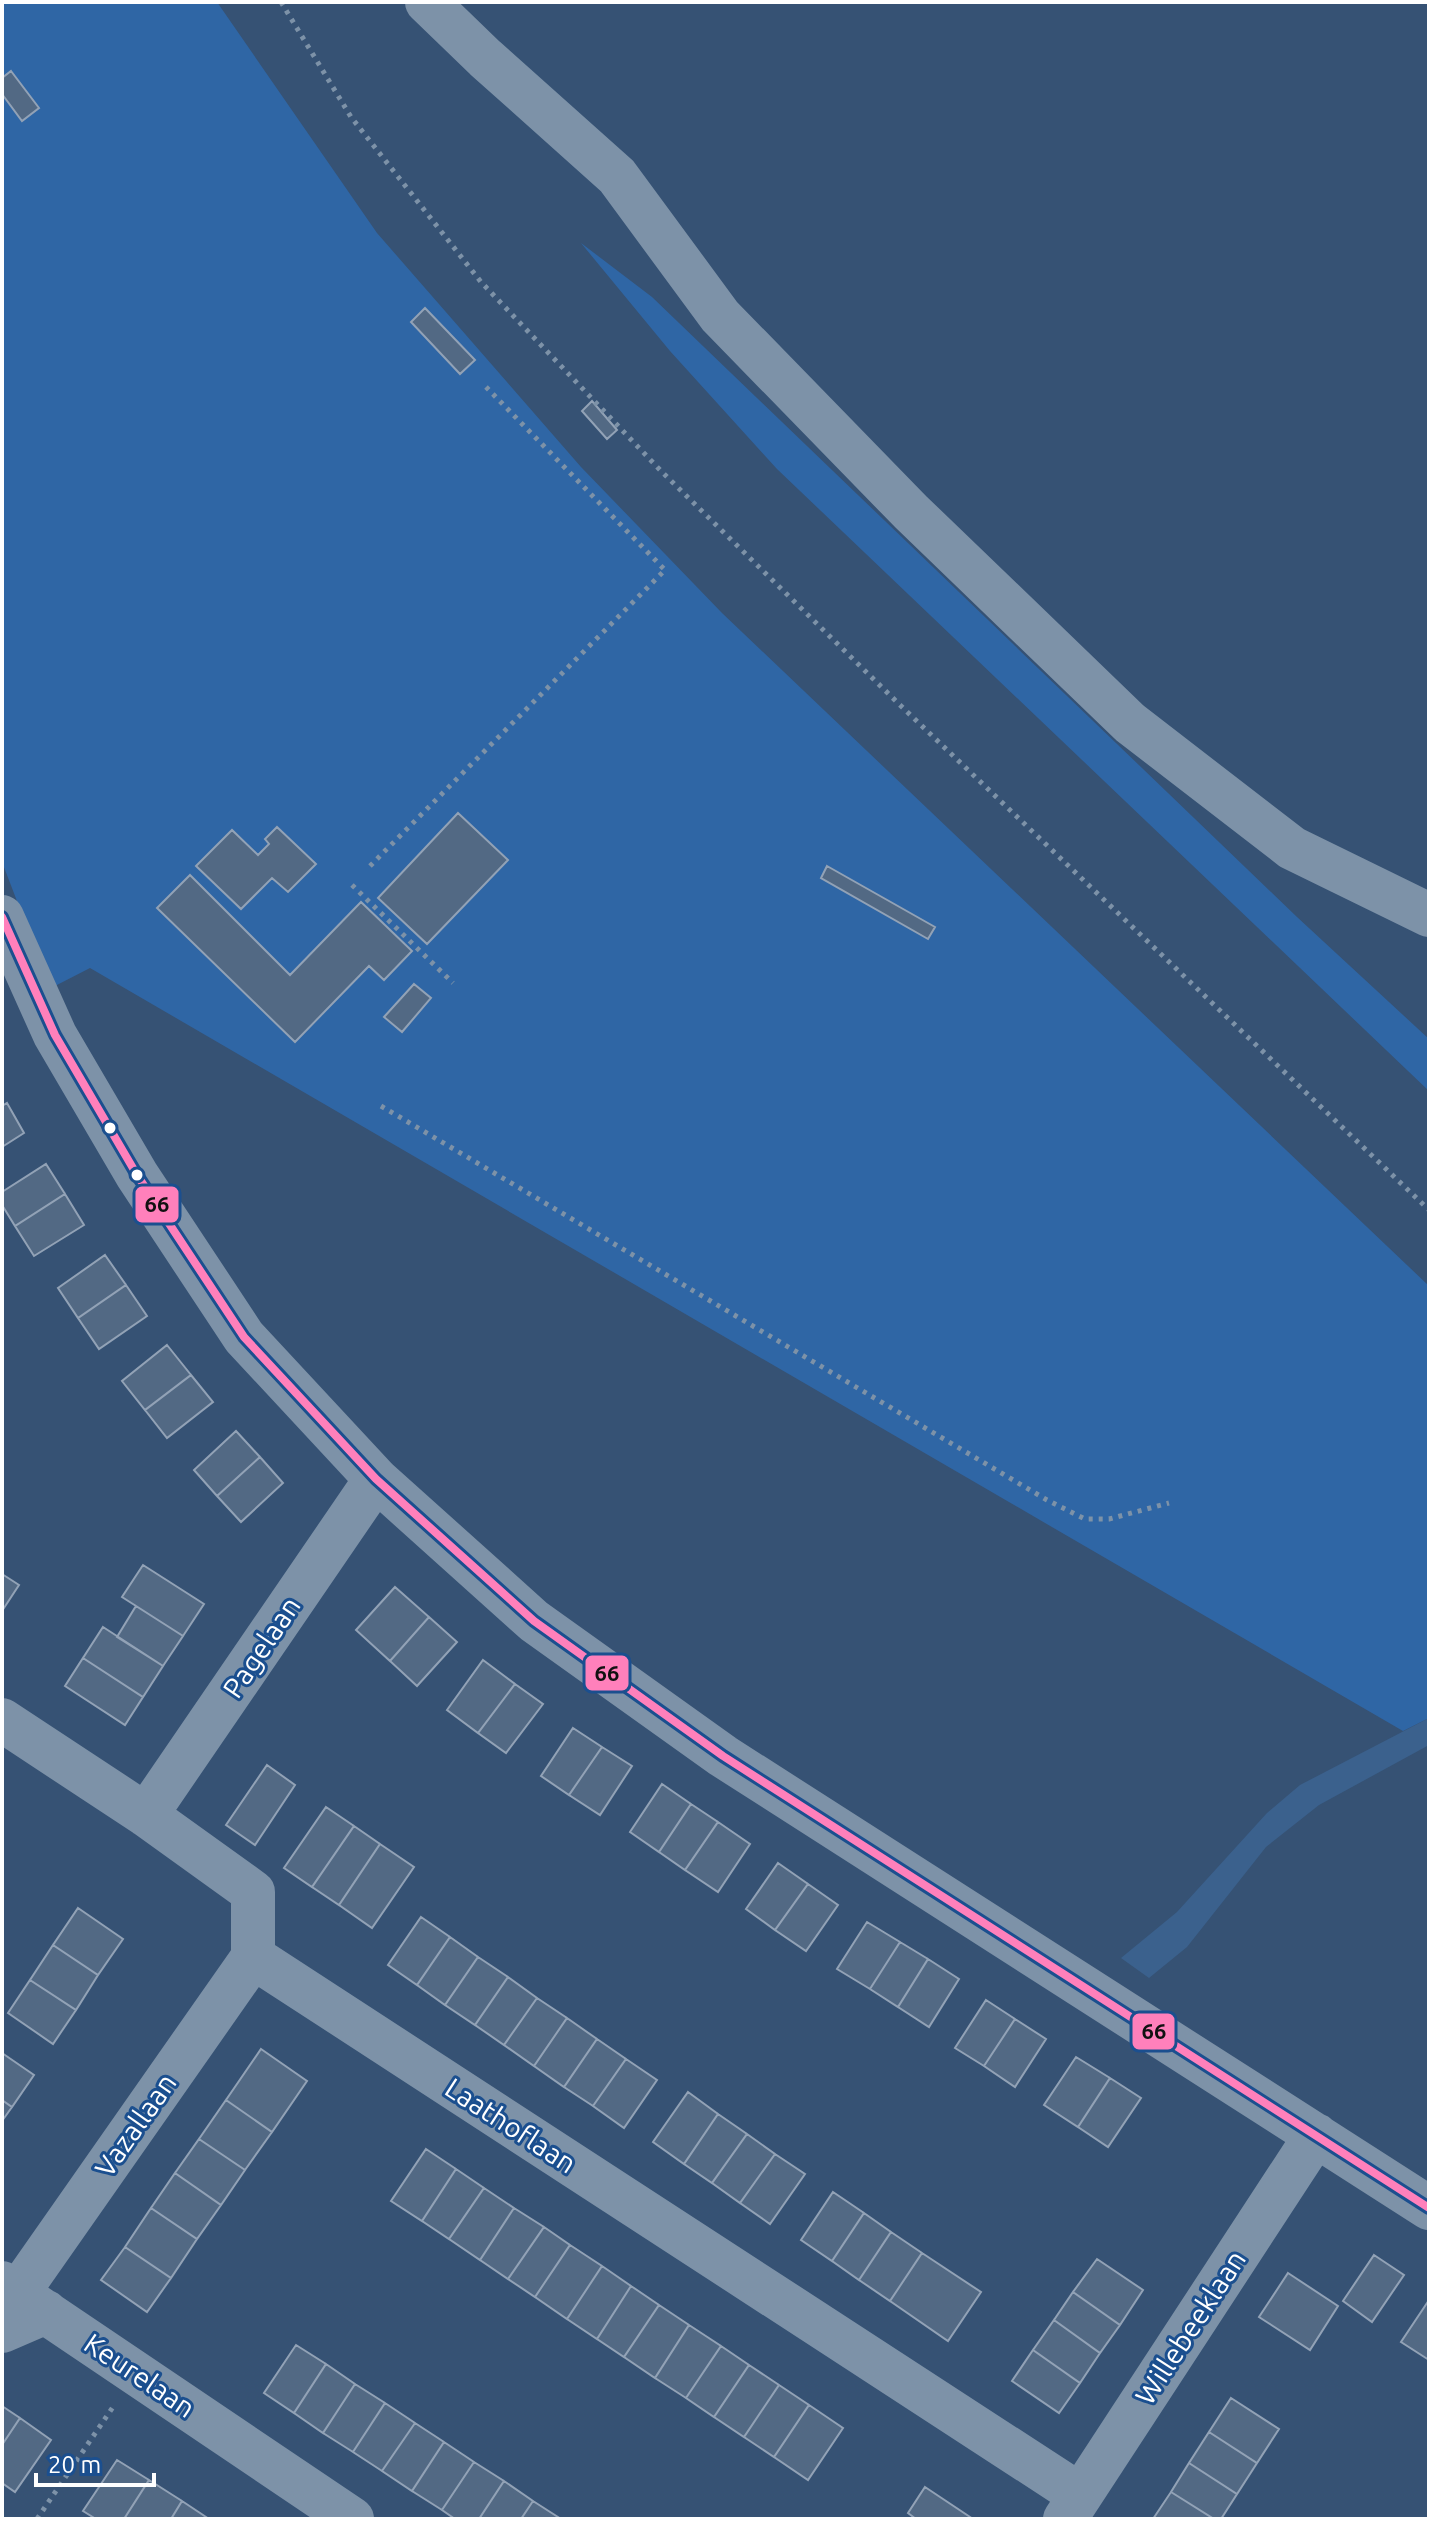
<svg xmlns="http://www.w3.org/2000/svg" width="1431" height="2521" viewBox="0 0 1431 2521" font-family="Ubuntu,sans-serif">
<rect width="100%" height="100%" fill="#365274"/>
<path fill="#2f66a5" d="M 2,2 L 217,2 L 377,233 L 581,467 L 722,613 L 1429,1286 L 1429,1718 L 1403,1731 L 90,968 L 53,987 L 40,961 L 2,862 Z
M 581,243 L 652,297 L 1297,917 L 1429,1039 L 1429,1091 L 777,469 L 670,351 Z"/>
<path fill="#3b618d" d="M 1429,1718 L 1429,1745 L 1319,1805 L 1266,1847 L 1187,1947 L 1149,1978 L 1121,1958 L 1177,1912 L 1267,1813 L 1300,1785 Z"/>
<path fill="#526984" stroke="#92a2b6" stroke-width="2" d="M 11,71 L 39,108 L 22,121 L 2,94 L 2,78 Z
M 425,308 L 475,360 L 460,374 L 411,322 Z
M 592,401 L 617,430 L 607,439 L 582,411 Z
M 458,813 L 508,860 L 427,944 L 378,898 Z
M 277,827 L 316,864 L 288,892 L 272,878 L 241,909 L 196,866 L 232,830 L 258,855 L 269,844 L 265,839 Z
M 827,866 L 935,927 L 928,939 L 821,878 Z
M 190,875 L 290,975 L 361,902 L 412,951 L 384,980 L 369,966 L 295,1042 L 157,908 Z
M 414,984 L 431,998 L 402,1032 L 384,1017 Z
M 7,1103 L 24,1133 L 2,1147 L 2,1106 Z
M 46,1164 L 65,1194 L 15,1226 L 2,1205 L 2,1192 Z
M 65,1194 L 84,1225 L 34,1256 L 15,1226 Z
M 105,1255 L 126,1285 L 78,1318 L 58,1288 Z
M 126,1285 L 147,1316 L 99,1349 L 78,1318 Z
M 167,1345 L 191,1375 L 145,1410 L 122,1381 Z
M 191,1375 L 213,1402 L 167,1438 L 145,1410 Z
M 236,1431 L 260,1457 L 217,1496 L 194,1470 Z
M 260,1457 L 283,1483 L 241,1522 L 217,1496 Z
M 143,1565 L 204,1604 L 183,1636 L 122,1597 Z
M 2,1574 L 19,1585 L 2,1611 Z
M 395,1587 L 429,1617 L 390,1661 L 356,1630 Z
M 136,1606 L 183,1636 L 163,1666 L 117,1637 Z
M 429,1617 L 457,1642 L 417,1686 L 390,1661 Z
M 103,1627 L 163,1666 L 143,1697 L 83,1658 Z
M 83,1658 L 143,1697 L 125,1725 L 65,1686 Z
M 483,1660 L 515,1684 L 478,1733 L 447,1710 Z
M 515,1684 L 543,1704 L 506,1753 L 478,1733 Z
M 573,1728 L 602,1747 L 569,1795 L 541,1776 Z
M 602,1747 L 632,1766 L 600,1815 L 569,1795 Z
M 267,1765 L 295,1785 L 255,1845 L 226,1825 Z
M 662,1784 L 691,1804 L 659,1852 L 630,1832 Z
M 691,1804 L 718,1822 L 685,1870 L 659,1852 Z
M 326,1807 L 354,1826 L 312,1887 L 284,1868 Z
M 718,1822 L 750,1844 L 718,1892 L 685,1870 Z
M 354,1826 L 380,1844 L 339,1905 L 312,1887 Z
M 380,1844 L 414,1867 L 372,1928 L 339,1905 Z
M 778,1863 L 808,1884 L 775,1930 L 746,1909 Z
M 808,1884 L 838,1905 L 806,1951 L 775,1930 Z
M 78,1908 L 123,1939 L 98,1975 L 53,1945 Z
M 421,1917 L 450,1937 L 417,1985 L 388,1965 Z
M 867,1922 L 900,1942 L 870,1989 L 837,1969 Z
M 450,1937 L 478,1957 L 445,2005 L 417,1985 Z
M 900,1942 L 928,1959 L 898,2007 L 870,1989 Z
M 53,1945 L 98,1975 L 76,2010 L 30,1980 Z
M 478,1957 L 508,1977 L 475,2025 L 445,2005 Z
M 928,1959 L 959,1979 L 929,2027 L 898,2007 Z
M 508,1977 L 537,1998 L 504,2045 L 475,2025 Z
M 30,1980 L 76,2010 L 53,2044 L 8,2013 Z
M 537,1998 L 567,2018 L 534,2066 L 504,2045 Z
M 986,2000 L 1015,2019 L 984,2066 L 955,2048 Z
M 567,2018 L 597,2039 L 564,2087 L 534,2066 Z
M 1015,2019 L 1046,2039 L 1015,2087 L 984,2066 Z
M 597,2039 L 626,2059 L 593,2106 L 564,2087 Z
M 261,2049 L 307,2081 L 272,2132 L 226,2100 Z
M 2,2053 L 34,2075 L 12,2107 L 2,2100 Z
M 1076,2057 L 1110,2078 L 1078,2127 L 1044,2105 Z
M 626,2059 L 657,2080 L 624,2128 L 593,2106 Z
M 1110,2078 L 1141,2098 L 1108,2147 L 1078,2127 Z
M 688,2092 L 718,2114 L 684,2164 L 653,2142 Z
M 2,2100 L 12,2107 L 2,2121 Z
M 226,2100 L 272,2132 L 245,2170 L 199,2139 Z
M 718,2114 L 747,2134 L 712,2183 L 684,2164 Z
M 747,2134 L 775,2154 L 740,2203 L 712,2183 Z
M 199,2139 L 245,2170 L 221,2205 L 175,2173 Z
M 426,2149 L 456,2169 L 422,2221 L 391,2201 Z
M 775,2154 L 805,2174 L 770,2224 L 740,2203 Z
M 456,2169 L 484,2188 L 449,2239 L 422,2221 Z
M 175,2173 L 221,2205 L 197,2239 L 151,2208 Z
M 484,2188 L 514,2208 L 480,2260 L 449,2239 Z
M 833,2192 L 864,2213 L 832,2261 L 801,2240 Z
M 151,2208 L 197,2239 L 171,2278 L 125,2247 Z
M 514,2208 L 544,2227 L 508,2279 L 480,2260 Z
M 864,2213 L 891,2232 L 859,2280 L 832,2261 Z
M 544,2227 L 570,2245 L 535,2297 L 508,2279 Z
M 891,2232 L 922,2253 L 890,2301 L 859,2280 Z
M 570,2245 L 602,2266 L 567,2319 L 535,2297 Z
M 125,2247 L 171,2278 L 147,2312 L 101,2280 Z
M 922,2253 L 981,2292 L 948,2341 L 890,2301 Z
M 1374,2255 L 1404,2275 L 1372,2322 L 1343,2301 Z
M 1097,2259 L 1143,2290 L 1120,2325 L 1073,2292 Z
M 602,2266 L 631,2286 L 597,2339 L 567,2319 Z
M 1288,2273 L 1338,2306 L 1310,2350 L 1259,2317 Z
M 631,2286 L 659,2305 L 624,2357 L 597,2339 Z
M 1073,2292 L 1120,2325 L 1100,2353 L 1054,2320 Z
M 1429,2300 L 1429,2360 L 1401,2342 Z
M 659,2305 L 689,2325 L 655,2378 L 624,2357 Z
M 1054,2320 L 1100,2353 L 1080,2383 L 1033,2350 Z
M 689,2325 L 721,2346 L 686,2398 L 655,2378 Z
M 296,2345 L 326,2364 L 294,2413 L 264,2393 Z
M 721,2346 L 749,2365 L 714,2417 L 686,2398 Z
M 1033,2350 L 1080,2383 L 1059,2413 L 1012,2381 Z
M 326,2364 L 355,2384 L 323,2433 L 294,2413 Z
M 749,2365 L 779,2385 L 744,2437 L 714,2417 Z
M 355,2384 L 385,2403 L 353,2452 L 323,2433 Z
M 779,2385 L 809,2405 L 774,2457 L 744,2437 Z
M 1231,2398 L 1279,2429 L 1257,2463 L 1209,2432 Z
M 385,2403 L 415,2423 L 382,2471 L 353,2452 Z
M 809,2405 L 843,2428 L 808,2480 L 774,2457 Z
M 2,2406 L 20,2418 L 2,2445 Z
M 20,2418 L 51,2440 L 15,2492 L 2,2483 L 2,2445 Z
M 415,2423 L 444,2442 L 412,2491 L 382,2471 Z
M 1209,2432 L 1257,2463 L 1237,2494 L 1189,2463 Z
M 444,2442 L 474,2462 L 442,2510 L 412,2491 Z
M 117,2460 L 149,2480 L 124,2519 L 96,2519 L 83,2511 Z
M 474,2462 L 504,2481 L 479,2519 L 455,2519 L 442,2510 Z
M 1189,2463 L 1237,2494 L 1221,2519 L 1214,2519 L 1171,2492 Z
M 149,2480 L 182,2501 L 171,2519 L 124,2519 Z
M 504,2481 L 533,2501 L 521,2519 L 479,2519 Z
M 925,2487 L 973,2519 L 916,2519 L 908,2513 Z
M 1171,2492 L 1214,2519 L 1153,2519 Z
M 182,2501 L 209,2519 L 171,2519 Z
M 533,2501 L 561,2519 L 521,2519 Z"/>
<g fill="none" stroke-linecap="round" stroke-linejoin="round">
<path stroke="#7d92a8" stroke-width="5" stroke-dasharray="4 6" stroke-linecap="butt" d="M 281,2 L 351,117 L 481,282 L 661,471 L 901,706 L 1429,1210
M 370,866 L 665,570 L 486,387
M 352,885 L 453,983
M 381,1106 L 1047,1500 L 1085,1519 L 1109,1519 L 1169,1503
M 37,2519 L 113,2407"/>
<path stroke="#7d92a8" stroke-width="44" d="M 427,2 L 485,58 L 617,176 L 720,316 L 911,512 L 1130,723 L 1292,848 L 1429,915
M 2,917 L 55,1035 L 137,1175 L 244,1337 L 376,1479 L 534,1621 L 723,1756 L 1429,2208
M 2,1720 L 146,1815 L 253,1892 L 253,1957 L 1080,2495
M 146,1815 L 376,1479
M 2,2283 L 352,2519
M 17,2294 L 253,1957
M 2,2331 L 46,2312
M 1065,2519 L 1316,2135"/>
<defs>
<path id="bus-1" d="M 2,917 L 55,1035 L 137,1175 L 244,1337 L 376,1479 L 534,1621 L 723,1756 L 1429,2208"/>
</defs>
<use href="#bus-1" stroke="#1b4f8f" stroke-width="14"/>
<use href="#bus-1" stroke="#ff80bb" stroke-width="8"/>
</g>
<g fill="#fff" stroke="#1b4f8f" stroke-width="3">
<circle cx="110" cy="1128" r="7"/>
<circle cx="137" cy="1175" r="7"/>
</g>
<g text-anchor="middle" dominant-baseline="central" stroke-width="6" stroke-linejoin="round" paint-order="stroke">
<g font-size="28" fill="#fff" stroke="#1b4f8f">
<text transform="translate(261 1647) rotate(-56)">Pagelaan</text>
<text transform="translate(135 2125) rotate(-55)">Vazallaan</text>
<text transform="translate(511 2125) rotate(33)">Laathoflaan</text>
<text transform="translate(1190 2327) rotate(-57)">Willebeeklaan</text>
<text transform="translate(140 2375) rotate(34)">Keurelaan</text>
</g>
</g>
<g stroke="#1b4f8f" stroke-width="3">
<rect x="134" y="1185" width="46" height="39" rx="8" fill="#ff80bb"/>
<rect x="584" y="1654" width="46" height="38" rx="8" fill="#ff80bb"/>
<rect x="1131" y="2012" width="45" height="39" rx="8" fill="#ff80bb"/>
</g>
<g font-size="22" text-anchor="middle" font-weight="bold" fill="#111">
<text x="157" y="1212">66</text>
<text x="607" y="1681">66</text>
<text x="1154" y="2039">66</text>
</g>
<rect width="1431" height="2521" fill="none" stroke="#ffffff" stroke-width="8"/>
<path d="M36 2473v12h118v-12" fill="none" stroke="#ffffff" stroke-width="4"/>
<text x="48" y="2473" font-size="24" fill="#ffffff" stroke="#1b4f8f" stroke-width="6" paint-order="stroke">20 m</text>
</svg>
